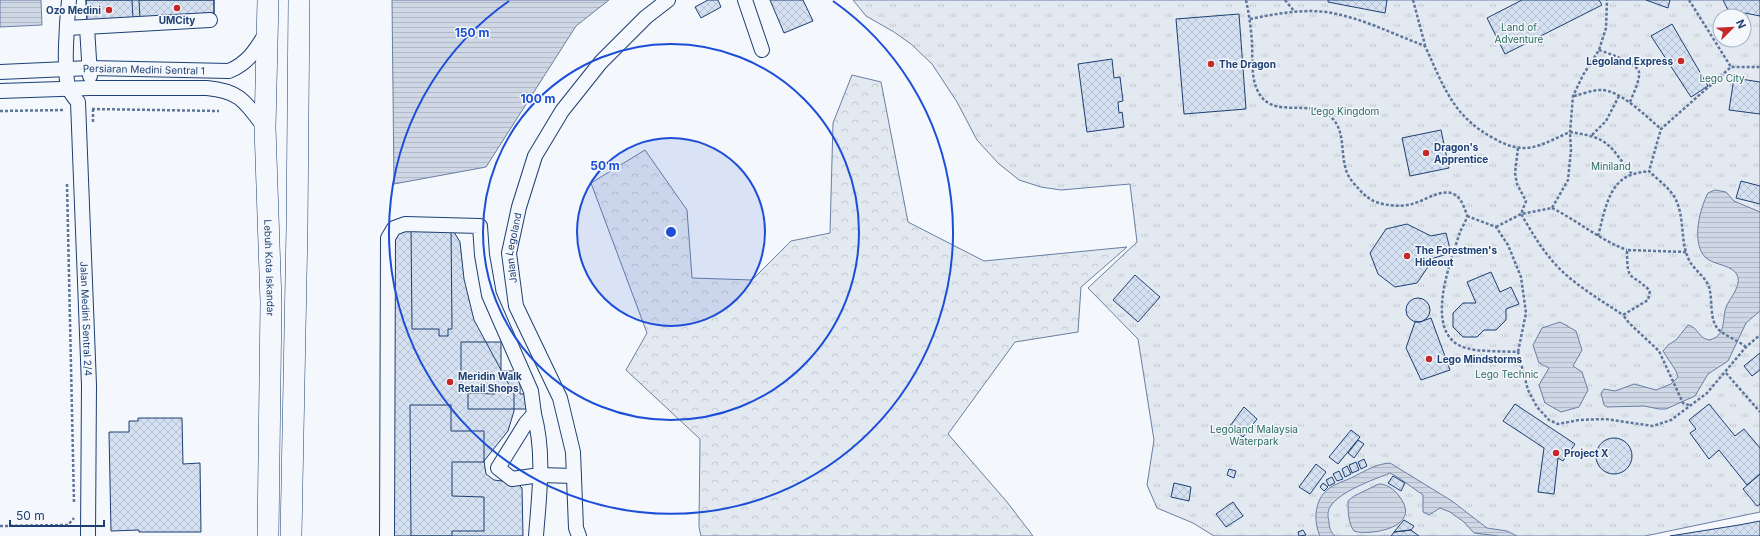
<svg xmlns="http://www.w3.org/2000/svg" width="1760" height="536" viewBox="0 0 1760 536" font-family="Inter,sans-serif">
<defs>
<pattern id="forest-crowns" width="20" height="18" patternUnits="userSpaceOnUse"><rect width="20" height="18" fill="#e3e9f0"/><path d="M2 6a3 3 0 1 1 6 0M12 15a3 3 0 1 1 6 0" fill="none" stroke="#c2c9d1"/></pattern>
<pattern id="park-tufts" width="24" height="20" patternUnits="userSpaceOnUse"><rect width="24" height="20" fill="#e3e9f0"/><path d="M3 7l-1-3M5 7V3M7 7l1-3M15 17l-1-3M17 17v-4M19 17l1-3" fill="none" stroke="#c2c9d1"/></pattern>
<pattern id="water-rules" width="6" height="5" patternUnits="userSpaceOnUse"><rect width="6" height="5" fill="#cfd7e4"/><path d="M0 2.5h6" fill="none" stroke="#b1bac7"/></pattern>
<pattern id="building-cross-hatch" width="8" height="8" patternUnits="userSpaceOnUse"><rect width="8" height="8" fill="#d5e0f0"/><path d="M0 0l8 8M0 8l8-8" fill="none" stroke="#b6c1d1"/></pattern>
</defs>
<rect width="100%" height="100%" fill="#f4f7fb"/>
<path fill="url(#forest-crowns)" stroke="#687fa3" d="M 852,75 L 881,82 L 908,222 L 984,261 L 1127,247 L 1081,287 L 1078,332 L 1015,342 L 948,434 L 1007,502 L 1033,536 L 701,536 L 699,527 L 700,439 L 626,370 L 647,333 L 591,183 L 645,150 L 687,210 L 692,278 L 752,280 L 791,241 L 830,233 L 833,123 Z"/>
<path fill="url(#park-tufts)" stroke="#687fa3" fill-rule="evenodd" d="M 853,0 L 1760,0 L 1760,512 L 1645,536 L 1214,536 L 1193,523 L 1157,508 L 1147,485 L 1154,440 L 1138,339 L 1088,288 L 1137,242 L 1130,184 L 1061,190 L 1041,187 L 1019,180 L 998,163 L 977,140 L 957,102 L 932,64 L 911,44 L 894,32 L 866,16 ZM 1720,16 L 1744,16 L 1744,40 L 1720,40 Z"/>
<path fill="url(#water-rules)" stroke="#687fa3" d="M 0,0 L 41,0 L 42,25 L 0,27 Z
M 392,0 L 609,0 L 576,26 L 486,167 L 394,184 Z
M 1715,190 L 1726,192 L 1734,201 L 1760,212 L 1760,311 L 1746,323 L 1728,361 L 1708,374 L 1695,396 L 1666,409 L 1659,409 L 1644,406 L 1607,407 L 1604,405 L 1601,393 L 1604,389 L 1615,391 L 1634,384 L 1656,390 L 1671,384 L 1678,377 L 1676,371 L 1663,351 L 1668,345 L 1676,340 L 1688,325 C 1698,327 1698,338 1709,340 C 1728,336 1721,317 1727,305 C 1731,297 1740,287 1738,277 C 1734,264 1714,266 1705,257 C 1691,242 1700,208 1708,193 Z
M 1560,322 L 1576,331 L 1582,350 L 1573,366 L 1582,372 L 1588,390 L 1579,407 L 1561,412 L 1545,403 L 1539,385 L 1549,368 L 1539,363 L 1533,345 L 1542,328 Z
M 1390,463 L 1452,501 L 1487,528 L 1507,531 L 1517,536 L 1499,536 L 1474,533 L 1464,522 L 1450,512 L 1440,508 L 1429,515 L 1423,512 L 1423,495 L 1399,478 L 1390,473 C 1373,480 1340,491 1330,507 C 1327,512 1328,517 1329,522 C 1329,527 1331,533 1335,536 L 1320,536 C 1314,523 1314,503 1325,492 C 1332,484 1346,481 1355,476 C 1367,470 1376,464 1390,463 Z
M 1379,484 C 1387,484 1394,489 1399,496 C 1425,529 1366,536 1354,531 C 1348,523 1348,510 1348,501 L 1354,496 Z"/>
<path fill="url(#building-cross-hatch)" stroke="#1d3f73" d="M 86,0 L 214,0 L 214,16 L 87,22 Z
M 86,0 L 132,0 L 133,19 L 87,22 Z
M 139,0 L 214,0 L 214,16 L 140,19 Z
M 708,0 L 718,0 L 721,7 L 701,18 L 695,7 Z
M 770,0 L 803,0 L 813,21 L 784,33 Z
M 1328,0 L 1387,0 L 1385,13 L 1328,2 Z
M 1522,0 L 1599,0 L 1602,5 L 1505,54 L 1487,18 Z
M 1646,0 L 1670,0 L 1668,8 Z
M 1723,0 L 1760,0 L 1760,16 L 1745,13 L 1740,16 L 1731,16 Z
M 1239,14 L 1246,109 L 1184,114 L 1176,19 Z
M 1672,24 L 1708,86 L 1691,97 L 1651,36 Z
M 1112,59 L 1114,78 L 1120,77 L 1123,101 L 1118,102 L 1119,113 L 1122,112 L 1124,127 L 1087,132 L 1078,64 Z
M 1734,78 L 1760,82 L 1760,114 L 1729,110 Z
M 1441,130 L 1449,168 L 1410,176 L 1402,138 Z
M 1741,181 L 1760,186 L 1760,204 L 1736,198 Z
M 1407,224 L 1431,236 L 1446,233 L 1451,253 L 1434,258 L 1417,283 L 1395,287 L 1378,274 L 1370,253 L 1386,229 Z
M 411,226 L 451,227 L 452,329 L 448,329 L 448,336 L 439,336 L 439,329 L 412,329 Z
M 451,227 L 460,242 L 464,279 L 474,320 L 514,394 L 514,411 L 508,431 L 484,461 L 486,474 L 494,480 L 517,483 L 522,488 L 523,536 L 391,536 L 393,233 L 400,229 Z
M 1491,272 L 1500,292 L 1511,287 L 1519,304 L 1506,309 L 1506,320 L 1496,330 L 1484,330 L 1477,337 L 1463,337 L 1453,327 L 1453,313 L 1463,303 L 1476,303 L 1467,282 Z
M 1135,275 L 1160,297 L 1138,322 L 1113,300 Z
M1406 310a12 12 0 1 1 24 0a12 12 0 1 1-24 0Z
M 1431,318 L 1450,370 L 1421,380 L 1406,348 L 1415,322 L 1420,322 Z
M 461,342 L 501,342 L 501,371 L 520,371 L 520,394 L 531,394 L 531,409 L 468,409 L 468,393 L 495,394 L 495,387 L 461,387 Z
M 1760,353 L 1760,370 L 1752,376 L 1744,366 Z
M 1515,404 L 1575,444 L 1563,461 L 1558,458 L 1554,494 L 1538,492 L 1544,448 L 1503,421 Z
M 1709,404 L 1735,436 L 1744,429 L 1760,448 L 1760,474 L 1747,485 L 1719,450 L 1709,459 L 1690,433 L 1696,429 L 1689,420 Z
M 410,405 L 451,405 L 451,431 L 484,431 L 484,462 L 452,462 L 452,496 L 484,497 L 484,531 L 452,531 L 452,536 L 411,536 Z
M 1244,407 L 1257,419 L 1243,437 L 1230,426 Z
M 138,418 L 182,418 L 183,464 L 200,463 L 201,532 L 139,532 L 139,530 L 111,531 L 109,432 L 129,432 L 129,421 L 138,421 Z
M 1351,430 L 1360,437 L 1338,464 L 1329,457 Z
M1596 456a18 18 0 1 1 36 0a18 18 0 1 1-36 0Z
M 1358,440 L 1364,444 L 1354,458 L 1348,453 Z
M 1364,459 L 1367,466 L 1361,469 L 1358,462 Z
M 1356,462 L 1359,470 L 1352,473 L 1349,465 Z
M 1316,464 L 1326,472 L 1310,494 L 1299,487 Z
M 1347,466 L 1351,474 L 1345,477 L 1342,469 Z
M 1229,469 L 1236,471 L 1234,478 L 1227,475 Z
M 1339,471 L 1343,479 L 1337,481 L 1333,474 Z
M 1760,474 L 1760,504 L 1757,506 L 1743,489 Z
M 1393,476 L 1405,483 L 1401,491 L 1388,483 Z
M 1332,477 L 1335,483 L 1329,486 L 1326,480 Z
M 1174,483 L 1191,487 L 1189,501 L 1171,497 Z
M 1323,483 L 1328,487 L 1324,491 L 1320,487 Z
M 1233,502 L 1243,516 L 1226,527 L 1216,514 Z
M 1404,520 L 1414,526 L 1411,530 L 1394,532 Z
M 1760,521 L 1760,536 L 1670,536 L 1739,525 Z
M 1303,530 L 1306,535 L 1299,536 L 1298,532 Z
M 1411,530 L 1419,536 L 1391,536 L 1394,532 Z"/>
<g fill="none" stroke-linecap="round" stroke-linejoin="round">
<defs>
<g id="minor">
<path id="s1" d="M 69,0 C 67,19 63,74 69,89 C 71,94 75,98 78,102 L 89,385 L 88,536"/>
<path d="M 745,0 L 762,50"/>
<path d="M 87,27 L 90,76"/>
<path d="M 67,28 L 210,20"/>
<path id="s2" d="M 0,72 L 90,68 L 229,71 C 248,63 256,50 266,33"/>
<path d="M 0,91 L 90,88 L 207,88 C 241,91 246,103 265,128"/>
<path d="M 387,536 L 388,238 L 394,228 L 405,224 L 480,226 L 482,255 L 489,295 L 531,391 L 534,414"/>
<path d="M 536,536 C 539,496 545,454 534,414 L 526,423 L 498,468 L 512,479 L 540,475 L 574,476"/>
<path id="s3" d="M 579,536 L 576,528 L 573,452 L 560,398 L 516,306 L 509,253 L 519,207 L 535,156 L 562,111 L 601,62 L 646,17 L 668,0"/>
</g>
<g id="highway">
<path id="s4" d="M 268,0 L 265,128 L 271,302 L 268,536"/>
<path d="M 291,536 L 297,227 L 299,0"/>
</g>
</defs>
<use href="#minor" stroke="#1d3f73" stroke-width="16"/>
<use href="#highway" stroke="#1d3f73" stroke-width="22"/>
<path stroke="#5e769c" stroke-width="2.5" stroke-dasharray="3 2" stroke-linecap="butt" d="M 1246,0 C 1249,14 1251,28 1252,42 C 1253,59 1250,80 1260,95 C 1275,118 1310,99 1330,116 C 1346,130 1340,151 1346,170 C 1348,177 1354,184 1359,189 C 1364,195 1369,199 1376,202 C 1387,206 1401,207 1412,204 C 1428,200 1449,182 1461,201 C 1463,204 1466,212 1467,215 C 1467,220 1462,227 1460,232 C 1451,261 1421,335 1466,348 C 1479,352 1503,351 1518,352 L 1528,390 L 1537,407 L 1549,420 L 1558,424 L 1579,420 L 1605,419 L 1653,426 L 1671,420 L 1707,393 L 1746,347 L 1760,335
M 1285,0 L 1294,11
M 1413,0 L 1425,45
M 1689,0 L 1731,67
M 1250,19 C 1275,14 1300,9 1326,12 C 1360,17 1393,34 1425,46 C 1444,87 1453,117 1495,139 C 1507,146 1520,150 1533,147 C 1546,144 1558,137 1570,132 L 1573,96 L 1583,75 L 1599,50 L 1606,28 L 1607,0
M 1599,50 C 1608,53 1637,63 1639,72 C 1640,81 1633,94 1630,102
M 1574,96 C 1582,94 1592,90 1601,90 C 1619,89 1648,118 1661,129
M 92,109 L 219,111
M 93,109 L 93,122
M 0,111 L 65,110
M 1592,135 L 1606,121 L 1619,96
M 1518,148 L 1515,173 L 1517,184 L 1526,201 L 1521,214 C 1530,229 1539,245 1550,258 C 1569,282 1598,298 1623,315
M 67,184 L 74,503
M 1552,208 C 1578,221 1600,240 1627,250
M 1467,216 L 1496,227 L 1508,245 L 1521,277 L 1526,313 L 1518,352
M 1496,227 L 1521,214 L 1552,208 L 1568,180 L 1571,150 L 1570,132 C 1611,138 1608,145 1632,174
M 1598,236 C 1604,215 1608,180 1634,174 C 1639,172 1644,172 1649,171
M 1686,252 L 1627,250 C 1627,285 1631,271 1650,291 L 1648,300 L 1623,315 L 1629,323 L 1659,351 L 1683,403 L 1689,405
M 1746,347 C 1739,341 1722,334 1718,329 C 1709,319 1713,300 1709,287 C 1705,276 1694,270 1689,260 C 1680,242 1685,219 1676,200 C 1671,189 1658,180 1649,171 L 1661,129 L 1731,67 L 1760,67
M 1726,373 L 1760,412
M 0,526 L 68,525 L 74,518"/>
<use href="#minor" stroke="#f4f7fb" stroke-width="14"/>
<use href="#highway" stroke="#f4f7fb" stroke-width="21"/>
</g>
<circle cx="671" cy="232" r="94" fill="#1d4ed8" fill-opacity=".12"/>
<g fill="none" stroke="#1d4ed8" stroke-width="2">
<circle cx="671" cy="232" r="94"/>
<circle cx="671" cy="232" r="188"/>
<path d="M833 1A282 282 0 1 1 509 1"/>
</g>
<g fill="#c62828" stroke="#f4f7fb" stroke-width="1.5">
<circle cx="177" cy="8" r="4"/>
<circle cx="109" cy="10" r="4"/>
<circle cx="1681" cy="61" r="4"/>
<circle cx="1211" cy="64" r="4"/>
<circle cx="1426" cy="153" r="4"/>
<circle cx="1407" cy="256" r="4"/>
<circle cx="1429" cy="359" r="4"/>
<circle cx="450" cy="382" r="4"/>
<circle cx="1556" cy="453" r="4"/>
</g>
<g text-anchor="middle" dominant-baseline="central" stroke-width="3" stroke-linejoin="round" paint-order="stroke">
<g font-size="10" font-weight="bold" fill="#1d3f73" stroke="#f4f7fb" text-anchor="start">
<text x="101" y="10" text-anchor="end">Ozo Medini</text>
<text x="177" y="20" text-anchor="middle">UMCity</text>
<text x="1673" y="61" text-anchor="end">Legoland Express</text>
<text x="1219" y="64">The Dragon</text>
<text x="1434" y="147">Dragon's<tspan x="1434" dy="12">Apprentice</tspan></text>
<text x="1415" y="250">The Forestmen's<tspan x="1415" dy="12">Hideout</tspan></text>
<text x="1437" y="359">Lego Mindstorms</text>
<text x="458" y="376">Meridin Walk<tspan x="458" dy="12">Retail Shops</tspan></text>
<text x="1564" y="453">Project X</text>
</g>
<g font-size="10" fill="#2c6c60" stroke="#f4f7fb">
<text x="1519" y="27">Land of<tspan x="1519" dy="12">Adventure</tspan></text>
<text x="1722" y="78">Lego City</text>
<text x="1345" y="111">Lego Kingdom</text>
<text x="1611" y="166">Miniland</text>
<text x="1507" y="374">Lego Technic</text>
<text x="1254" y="429">Legoland Malaysia<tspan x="1254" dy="12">Waterpark</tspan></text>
</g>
<g font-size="10" fill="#1d3f73" stroke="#f4f7fb">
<text stroke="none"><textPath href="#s2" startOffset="144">Persiaran Medini Sentral 1</textPath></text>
<text stroke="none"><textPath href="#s3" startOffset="301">Jalan Legoland</textPath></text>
<text stroke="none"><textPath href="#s4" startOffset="268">Lebuh Kota Iskandar</textPath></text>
<text stroke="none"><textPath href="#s1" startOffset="322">Jalan Medini Sentral 2/4</textPath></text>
</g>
</g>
<circle cx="671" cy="232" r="6" fill="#1d4ed8" stroke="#f4f7fb" stroke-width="2"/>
<g font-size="12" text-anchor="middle" font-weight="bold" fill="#1d4ed8" stroke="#f4f7fb" stroke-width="3" stroke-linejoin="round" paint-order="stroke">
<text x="472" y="37">150 m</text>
<text x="538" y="103">100 m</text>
<text x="605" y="170">50 m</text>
</g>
<g transform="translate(1732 28) rotate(66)"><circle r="19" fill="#f4f7fb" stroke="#9eadc5"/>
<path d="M0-3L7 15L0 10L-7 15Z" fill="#c62828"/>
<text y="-6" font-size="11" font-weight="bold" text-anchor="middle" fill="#1d3f73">N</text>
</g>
<path d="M10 520v6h94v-6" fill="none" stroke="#1d3f73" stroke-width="2"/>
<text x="16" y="520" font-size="12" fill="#1d3f73" stroke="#f4f7fb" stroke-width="3" paint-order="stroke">50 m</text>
</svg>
